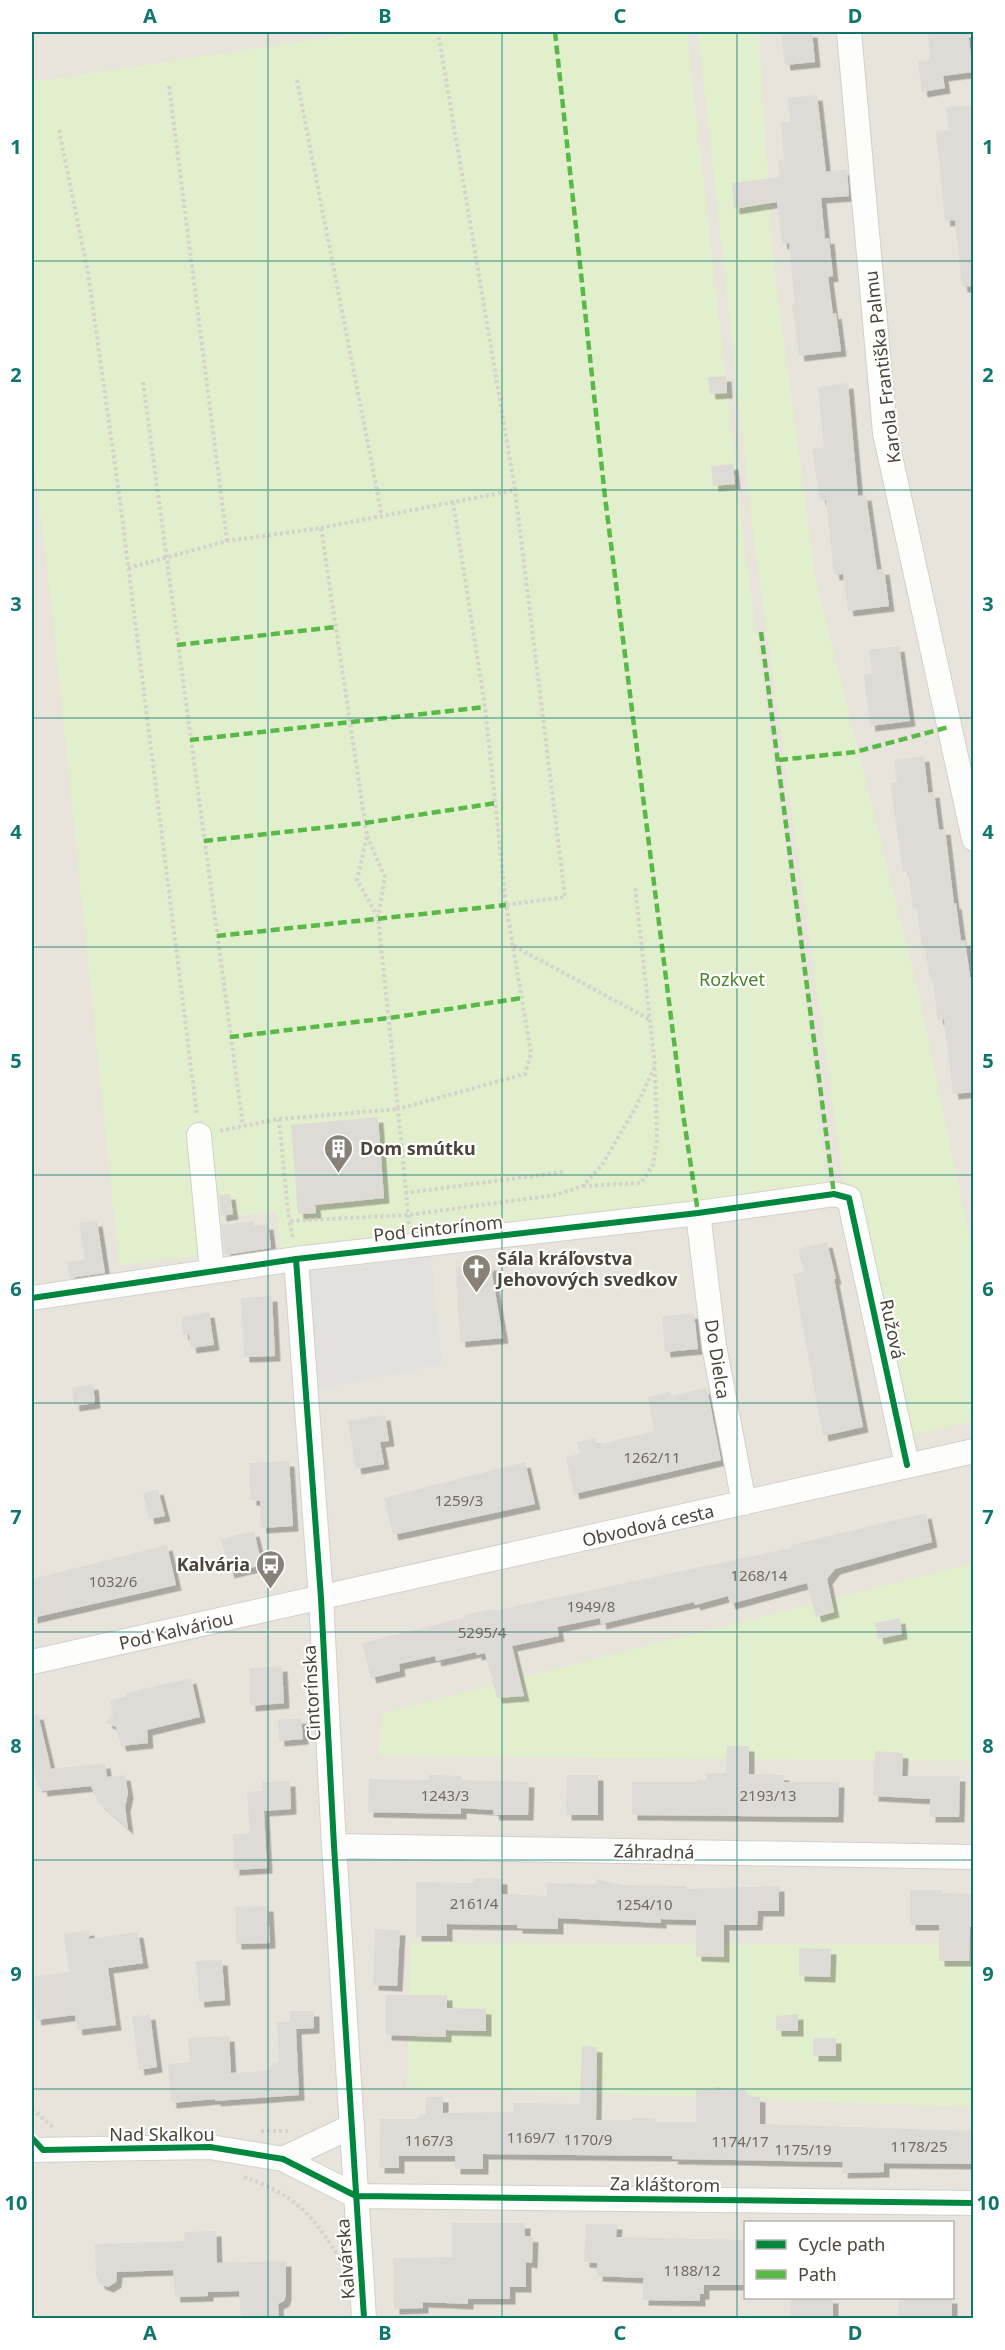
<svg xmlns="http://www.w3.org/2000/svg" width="1005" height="2350" viewBox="0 0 1005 2350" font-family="'Noto Sans',sans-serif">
<defs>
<filter id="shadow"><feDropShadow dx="5.5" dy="5.5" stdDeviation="0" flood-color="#0004"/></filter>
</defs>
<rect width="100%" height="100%" fill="#f4f2ee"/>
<path fill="#e8e4db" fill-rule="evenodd" d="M 32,32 L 973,32 L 973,2318 L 32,2318 ZM 746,2222 L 952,2222 L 952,2298 L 746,2298 Z"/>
<path fill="#e2efcd" d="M 366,32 L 687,32 L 746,558 L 801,962 L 827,1186 L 281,1250 L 276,1211 L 213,1219 L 217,1253 L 119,1265 L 51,601 L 32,448 L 32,82 Z
M 698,32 L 759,32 L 773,257 L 816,582 L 920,999 L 973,1255 L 973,1421 L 914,1435 L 857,1186 L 844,1187 L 754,540 Z
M 973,1563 L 973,1761 L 378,1756 L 382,1713 Z
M 410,1943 L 973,1944 L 973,2107 L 407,2087 Z"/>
<path fill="#e3e1dd" d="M 431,1257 L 442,1364 L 306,1392 L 297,1274 Z"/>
<path fill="#dedbd6" filter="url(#shadow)" d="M 781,32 L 812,32 L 815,62 L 785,65 Z
M 928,32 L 968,32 L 973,72 L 943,76 L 945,88 L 922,92 L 918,62 L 930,60 Z
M 817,95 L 826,172 L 847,169 L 849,196 L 821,198 L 825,239 L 829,238 L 833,276 L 828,277 L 833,314 L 836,313 L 841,351 L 799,356 L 792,304 L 795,304 L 789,243 L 782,244 L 777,202 L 734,209 L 732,183 L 779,177 L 778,161 L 784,160 L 781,122 L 790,122 L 788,98 Z
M 974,105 L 974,286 L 962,287 L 955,220 L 945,221 L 936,131 L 949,130 L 946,107 Z
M 726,376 L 727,393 L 710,394 L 708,377 Z
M 848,383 L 858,496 L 866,495 L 877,570 L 884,569 L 889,606 L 848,611 L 843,574 L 834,575 L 826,500 L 821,501 L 819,494 L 812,449 L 824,448 L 818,387 Z
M 733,464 L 735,484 L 713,486 L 711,466 Z
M 899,646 L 910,721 L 870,726 L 864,674 L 872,673 L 869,650 Z
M 924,756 L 928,793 L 934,792 L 939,830 L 945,829 L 954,904 L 956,903 L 961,941 L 965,940 L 970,977 L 974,977 L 974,1092 L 953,1094 L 944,1019 L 938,1020 L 933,982 L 931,983 L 924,945 L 922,946 L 916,908 L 913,909 L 908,872 L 903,872 L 890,783 L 897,782 L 894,760 Z
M 378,1117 L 384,1198 L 315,1205 L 316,1213 L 298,1214 L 291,1125 Z
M 230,1194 L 233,1214 L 221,1216 L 219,1195 Z
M 97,1221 L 105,1273 L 70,1278 L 67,1262 L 85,1259 L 79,1223 Z
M 253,1221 L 254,1226 L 268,1224 L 271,1248 L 225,1255 L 222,1225 Z
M 827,1242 L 836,1279 L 834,1279 L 863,1427 L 823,1436 L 793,1274 L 804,1272 L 798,1249 Z
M 473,1262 L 496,1266 L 492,1274 L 503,1338 L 460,1342 L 456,1268 Z
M 272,1296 L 275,1356 L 244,1357 L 241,1298 Z
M 209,1312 L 214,1345 L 191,1348 L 189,1334 L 183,1335 L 181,1317 Z
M 694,1313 L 698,1349 L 665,1352 L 662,1316 Z
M 93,1384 L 95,1403 L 74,1406 L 72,1387 Z
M 707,1388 L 721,1460 L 574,1494 L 566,1457 L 580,1454 L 577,1442 L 596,1438 L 597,1445 L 654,1431 L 648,1397 L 670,1392 L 671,1396 Z
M 385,1415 L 389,1441 L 380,1442 L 384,1464 L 356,1469 L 348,1421 Z
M 289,1461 L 293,1526 L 261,1528 L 260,1501 L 251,1500 L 249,1463 Z
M 525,1462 L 535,1504 L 393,1535 L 384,1498 Z
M 158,1489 L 165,1516 L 149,1519 L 143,1493 Z
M 926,1513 L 932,1542 L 835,1569 L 827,1579 L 834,1612 L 816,1617 L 807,1583 L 730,1604 L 728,1596 L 695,1605 L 694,1602 L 601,1624 L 600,1618 L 557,1627 L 559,1636 L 512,1646 L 524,1696 L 497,1698 L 485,1653 L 476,1655 L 476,1652 L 436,1661 L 435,1656 L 399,1664 L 400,1671 L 371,1678 L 362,1643 L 466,1617 L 465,1615 L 493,1609 L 493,1611 L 791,1548 L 791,1545 Z
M 254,1531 L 262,1565 L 229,1573 L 221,1539 Z
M 167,1545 L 176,1585 L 32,1618 L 32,1579 Z
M 900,1618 L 902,1634 L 878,1639 L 875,1623 Z
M 282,1666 L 284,1703 L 250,1706 L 249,1668 Z
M 191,1678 L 200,1717 L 147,1730 L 148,1743 L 121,1746 L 116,1727 L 106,1722 L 113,1714 L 110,1700 L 127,1696 L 126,1693 Z
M 38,1714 L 51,1769 L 105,1763 L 107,1777 L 125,1775 L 128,1793 L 125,1807 L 128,1829 L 98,1802 L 91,1786 L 42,1791 L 41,1786 L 37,1787 L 32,1763 L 32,1715 Z
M 301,1718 L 303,1739 L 279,1741 L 278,1720 Z
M 727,1746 L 749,1746 L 749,1774 L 784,1775 L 784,1782 L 839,1782 L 838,1817 L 632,1815 L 632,1782 L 697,1782 L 697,1779 L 707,1780 L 707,1773 L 726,1773 Z
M 875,1751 L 903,1753 L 902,1776 L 960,1776 L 959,1817 L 930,1817 L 930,1799 L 873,1796 Z
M 429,1775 L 461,1776 L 461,1780 L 529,1782 L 528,1815 L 494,1815 L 493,1810 L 461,1808 L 461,1814 L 368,1812 L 369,1779 L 429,1780 Z
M 567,1775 L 598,1775 L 598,1815 L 566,1815 Z
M 290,1781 L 291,1809 L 264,1811 L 267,1868 L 234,1870 L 233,1834 L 250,1833 L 247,1792 L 263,1791 L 262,1782 Z
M 475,1878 L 502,1879 L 502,1894 L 547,1896 L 547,1883 L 596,1884 L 597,1879 L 622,1885 L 686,1886 L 686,1889 L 779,1886 L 779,1911 L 758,1911 L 757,1925 L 724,1925 L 724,1957 L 696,1956 L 696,1920 L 661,1919 L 661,1923 L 558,1918 L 558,1929 L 517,1928 L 517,1925 L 447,1924 L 447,1936 L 416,1936 L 416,1882 L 475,1883 Z
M 910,1890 L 942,1890 L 942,1893 L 974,1894 L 974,1927 L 970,1927 L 969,1961 L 939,1961 L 939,1925 L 910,1925 Z
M 268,1906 L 270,1943 L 236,1944 L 235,1907 Z
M 375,1929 L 400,1930 L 397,1986 L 373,1985 Z
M 89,1930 L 89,1939 L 138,1932 L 143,1963 L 108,1968 L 116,2025 L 77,2030 L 75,2015 L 36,2020 L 34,2007 L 32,2007 L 32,1977 L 69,1972 L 64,1934 Z
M 799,1948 L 831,1949 L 830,1977 L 799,1976 Z
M 222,1960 L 225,2000 L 199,2002 L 196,1961 Z
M 386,1995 L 447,1995 L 447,2008 L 486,2009 L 486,2031 L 446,2030 L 446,2037 L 386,2035 Z
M 290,2011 L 314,2011 L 314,2028 L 296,2029 L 299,2095 L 215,2101 L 215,2099 L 171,2103 L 168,2064 L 190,2062 L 188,2038 L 229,2036 L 231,2073 L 269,2071 L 272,2065 L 279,2062 L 277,2022 L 290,2022 Z
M 150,2014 L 157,2067 L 139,2070 L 132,2017 Z
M 798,2014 L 798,2031 L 776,2031 L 776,2016 Z
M 813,2038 L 836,2038 L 836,2056 L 813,2056 Z
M 582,2046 L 597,2047 L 596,2120 L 632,2120 L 632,2118 L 655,2118 L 656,2122 L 696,2122 L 696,2089 L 716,2090 L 716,2087 L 747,2091 L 747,2096 L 760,2097 L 760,2124 L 974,2131 L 974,2164 L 884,2163 L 884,2172 L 842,2173 L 843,2162 L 672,2159 L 673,2156 L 483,2154 L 483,2169 L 455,2169 L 455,2156 L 399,2156 L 399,2168 L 379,2168 L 380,2119 L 415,2119 L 419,2118 L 420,2114 L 426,2114 L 426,2097 L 443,2097 L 443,2113 L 514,2112 L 514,2103 L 580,2104 Z
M 452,2223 L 525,2223 L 525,2236 L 533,2237 L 532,2263 L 526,2262 L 526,2287 L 510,2287 L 510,2299 L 468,2299 L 468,2304 L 423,2302 L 423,2308 L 394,2309 L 393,2258 L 452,2257 Z
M 586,2224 L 617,2224 L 616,2237 L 746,2240 L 746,2285 L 704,2285 L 704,2294 L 700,2294 L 700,2301 L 643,2300 L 643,2278 L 597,2276 L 597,2263 L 584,2262 Z
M 216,2231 L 217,2263 L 286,2261 L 286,2295 L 284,2301 L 278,2304 L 279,2319 L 241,2319 L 239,2291 L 208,2292 L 208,2296 L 175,2297 L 173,2270 L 117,2272 L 116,2282 L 108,2287 L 100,2284 L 96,2276 L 95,2244 L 185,2241 L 184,2232 Z
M 791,2298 L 833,2298 L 833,2317 L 790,2319 Z
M 899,2298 L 952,2298 L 952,2319 L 898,2319 Z"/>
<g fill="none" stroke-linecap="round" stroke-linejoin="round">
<defs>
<path id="minor" d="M 849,32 L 885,433 L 974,839
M 199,1135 L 212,1271
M 698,1213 L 714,1346 L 744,1503
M 296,1259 L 321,1598 L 334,1846 L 364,2318
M 32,1298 L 296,1259 L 698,1213 L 834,1194 L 849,1198 L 907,1465
M 32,1662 L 974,1451
M 334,1846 L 974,1857
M 32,2150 L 210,2147 L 283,2159 L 356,2196 L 974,2203
M 283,2159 L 352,2126"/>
</defs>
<use href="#minor" stroke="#d2d0cb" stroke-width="26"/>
<path stroke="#d4d2cc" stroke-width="4" stroke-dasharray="3 3" stroke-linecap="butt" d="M 297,80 L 382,516
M 169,86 L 227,541
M 59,130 L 88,273 L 120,501 L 197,1115
M 143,382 L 243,1126
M 453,502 L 485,707 L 506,905
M 321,528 L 515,490 L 438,32
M 128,568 L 227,541 L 321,528 L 367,836 L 357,880 L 378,917 L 398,1109 L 279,1119 L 219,1131
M 367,836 L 385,877 L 378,917
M 514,946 L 649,1019
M 279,1119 L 289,1221
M 583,1186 L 641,1183 L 653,1165 L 657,1139 L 655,1069
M 405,1193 L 563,1172
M 409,1224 L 398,1109 L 525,1074 L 531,1053 L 506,905 L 565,897 L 515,490
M 293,1237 L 289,1221 L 408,1215 L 555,1195 L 583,1186 L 602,1165 L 636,1107 L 655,1066 L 635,887
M 32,2109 L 54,2128
M 261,2131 L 289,2131
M 244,2177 C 294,2195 309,2211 337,2254"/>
<use href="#minor" stroke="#fdfdfc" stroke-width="24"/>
<path stroke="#58b947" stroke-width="4.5" stroke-dasharray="9 4.5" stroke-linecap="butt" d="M 555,32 L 605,497 L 684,1120 L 698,1213
M 761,632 L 834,1194
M 177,645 L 336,627
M 190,740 L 485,707
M 779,760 L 855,752 L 949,727
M 204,841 L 365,823 L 496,803
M 217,936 L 506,905
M 230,1037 L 389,1018 L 522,998"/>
<defs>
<path id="cycleway" d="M 296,1259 L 321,1598 L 334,1846 L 364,2318
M 32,1298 L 296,1259 L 698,1213 L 834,1194 L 849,1198 L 907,1465
M 32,2138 L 43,2150 L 210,2147 L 283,2159 L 356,2196 L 974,2203"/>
</defs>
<use href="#cycleway" stroke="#fff" stroke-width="10"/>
<use href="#cycleway" stroke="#00873e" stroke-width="6"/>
</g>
<path fill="none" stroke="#0f766e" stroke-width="1.5" stroke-opacity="0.55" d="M 268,32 L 268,2318M 502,32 L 502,2318M 737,32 L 737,2318M 32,261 L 974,261M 32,490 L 974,490M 32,718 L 974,718M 32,947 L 974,947M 32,1175 L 974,1175M 32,1403 L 974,1403M 32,1632 L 974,1632M 32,1860 L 974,1860M 32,2089 L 974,2089"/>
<defs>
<symbol id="building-pin" viewBox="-11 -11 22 30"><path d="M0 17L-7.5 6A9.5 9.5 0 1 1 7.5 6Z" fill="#878178" stroke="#fff"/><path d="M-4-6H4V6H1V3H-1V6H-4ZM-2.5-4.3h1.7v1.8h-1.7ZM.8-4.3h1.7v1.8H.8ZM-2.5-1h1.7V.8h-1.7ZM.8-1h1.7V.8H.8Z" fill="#fff"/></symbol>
<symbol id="church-pin" viewBox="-11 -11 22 30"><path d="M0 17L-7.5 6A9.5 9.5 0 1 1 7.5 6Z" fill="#878178" stroke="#fff"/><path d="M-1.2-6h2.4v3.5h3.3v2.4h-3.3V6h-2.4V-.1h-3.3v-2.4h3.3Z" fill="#fff"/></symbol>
<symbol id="bus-pin" viewBox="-11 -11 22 30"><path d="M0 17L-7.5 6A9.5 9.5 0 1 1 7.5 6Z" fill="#878178" stroke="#fff"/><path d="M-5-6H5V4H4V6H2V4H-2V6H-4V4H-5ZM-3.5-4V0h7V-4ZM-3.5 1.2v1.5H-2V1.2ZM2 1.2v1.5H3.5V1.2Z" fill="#fff"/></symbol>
</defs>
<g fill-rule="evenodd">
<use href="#building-pin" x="322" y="1132" width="33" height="45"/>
<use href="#church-pin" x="460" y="1252" width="33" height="45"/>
<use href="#bus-pin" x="254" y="1548" width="33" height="45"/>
</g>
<g text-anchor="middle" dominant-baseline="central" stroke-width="4.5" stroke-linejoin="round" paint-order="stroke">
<g font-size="15" fill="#716a60">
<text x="652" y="1457">1262/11</text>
<text x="459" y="1500">1259/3</text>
<text x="759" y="1575">1268/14</text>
<text x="113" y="1581">1032/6</text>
<text x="591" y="1606">1949/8</text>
<text x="482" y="1632">5295/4</text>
<text x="445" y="1795">1243/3</text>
<text x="768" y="1795">2193/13</text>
<text x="474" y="1903">2161/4</text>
<text x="644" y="1904">1254/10</text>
<text x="531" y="2137">1169/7</text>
<text x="588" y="2139">1170/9</text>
<text x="429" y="2140">1167/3</text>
<text x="740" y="2141">1174/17</text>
<text x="919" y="2146">1178/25</text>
<text x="803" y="2149">1175/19</text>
<text x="692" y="2270">1188/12</text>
</g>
<g font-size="18" fill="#4c4438" stroke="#fff">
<text transform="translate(882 367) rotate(-97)">Karola Františka Palmu</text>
<text transform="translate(438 1228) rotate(-6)">Pod cintorínom</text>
<text transform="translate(893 1329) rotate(78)">Ružová</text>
<text transform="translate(718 1359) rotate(81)">Do Dielca</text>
<text transform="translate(648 1525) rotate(-13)">Obvodová cesta</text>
<text transform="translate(176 1630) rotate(-13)">Pod Kalváriou</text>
<text transform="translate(311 1693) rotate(-93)">Cintorínska</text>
<text transform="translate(654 1851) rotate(1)">Záhradná</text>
<text x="162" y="2134">Nad Skalkou</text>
<text transform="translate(665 2184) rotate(1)">Za kláštorom</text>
<text transform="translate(345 2259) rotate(-94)">Kalvárska</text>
</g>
<g font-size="18" fill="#498425" stroke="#fff">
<text x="732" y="979">Rozkvet</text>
</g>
<g font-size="18" font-weight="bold" fill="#4c4438" stroke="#fff" text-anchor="start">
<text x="360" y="1148">Dom smútku</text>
<text x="497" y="1258">Sála kráľovstva<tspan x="497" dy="21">Jehovových svedkov</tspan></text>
<text x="250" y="1564" text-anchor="end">Kalvária</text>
</g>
</g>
<rect width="1005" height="2350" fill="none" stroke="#ffffff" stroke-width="66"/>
<rect x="744" y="2221" width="210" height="78" fill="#ffffff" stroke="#b7b4af" stroke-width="1.5"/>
<rect x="756" y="2240" width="30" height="9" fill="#00873e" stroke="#b7b4af" stroke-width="1.5"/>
<text x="798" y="2251" font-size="18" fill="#4c4438">Cycle path</text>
<rect x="756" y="2270" width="30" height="9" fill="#58b947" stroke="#b7b4af" stroke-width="1.5"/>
<text x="798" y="2281" font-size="18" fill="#4c4438">Path</text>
<rect x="33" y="33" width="939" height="2284" fill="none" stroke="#0f766e" stroke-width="2"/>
<g font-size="20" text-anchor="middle" font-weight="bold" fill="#0f766e">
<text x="150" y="23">A</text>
<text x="385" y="23">B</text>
<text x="620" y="23">C</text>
<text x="855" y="23">D</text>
<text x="16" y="154">1</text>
<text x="988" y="154">1</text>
<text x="16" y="382">2</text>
<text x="988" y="382">2</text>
<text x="16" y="611">3</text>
<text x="988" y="611">3</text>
<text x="16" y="839">4</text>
<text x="988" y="839">4</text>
<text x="16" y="1068">5</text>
<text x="988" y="1068">5</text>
<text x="16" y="1296">6</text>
<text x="988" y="1296">6</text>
<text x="16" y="1524">7</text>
<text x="988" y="1524">7</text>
<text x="16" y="1753">8</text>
<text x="988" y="1753">8</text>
<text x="16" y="1981">9</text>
<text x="988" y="1981">9</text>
<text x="16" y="2210">10</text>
<text x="988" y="2210">10</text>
<text x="150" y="2340">A</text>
<text x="385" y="2340">B</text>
<text x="620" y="2340">C</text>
<text x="855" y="2340">D</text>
</g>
</svg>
